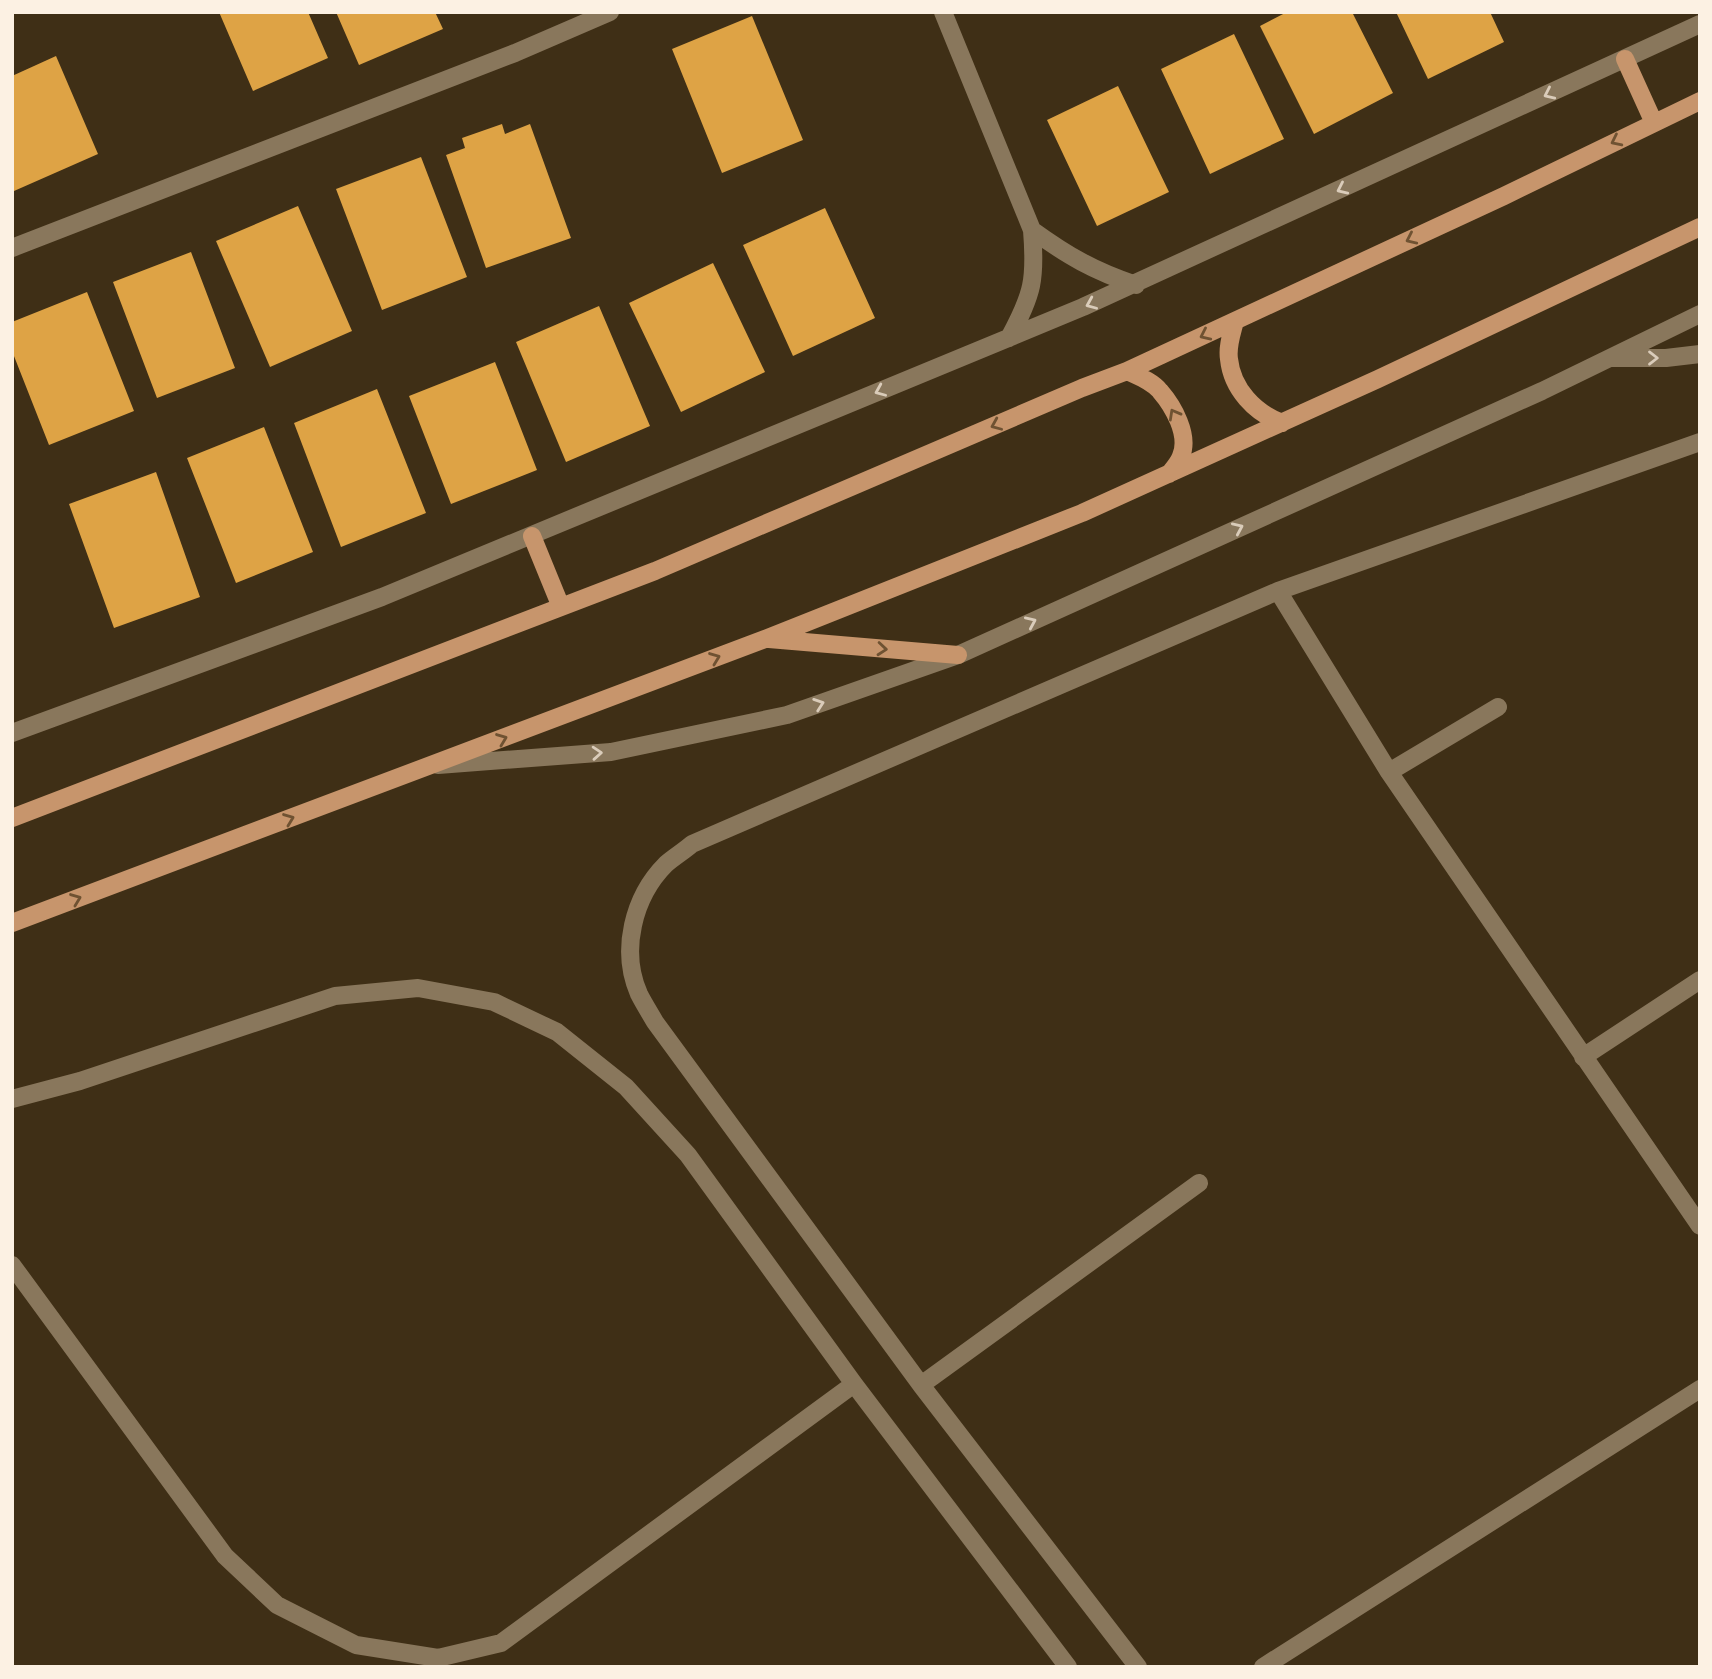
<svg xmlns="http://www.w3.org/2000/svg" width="1712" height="1679" viewBox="0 0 1712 1679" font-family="'Asap Condensed',sans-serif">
<rect width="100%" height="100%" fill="#3f2f16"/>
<path fill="#dea345" d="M 219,12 L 308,12 L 328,58 L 253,91 Z
M 336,12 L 435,12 L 443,29 L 359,65 Z
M 1287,12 L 1352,12 L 1393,93 L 1314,134 L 1260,26 Z
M 1396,12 L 1490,12 L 1504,42 L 1428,79 Z
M 752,16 L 803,140 L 722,173 L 672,49 Z
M 1234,34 L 1284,139 L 1210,174 L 1161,69 Z
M 56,56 L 98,154 L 14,191 L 12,76 Z
M 1118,86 L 1169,192 L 1097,226 L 1047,120 Z
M 502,124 L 505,134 L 530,124 L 571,238 L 486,268 L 446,155 L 465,148 L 462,138 Z
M 421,157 L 467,277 L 382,310 L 336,189 Z
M 298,206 L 352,331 L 270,367 L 216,241 Z
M 825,208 L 875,318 L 793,356 L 743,245 Z
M 191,252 L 235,368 L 157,398 L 113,282 Z
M 713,263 L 765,372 L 681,412 L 629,303 Z
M 87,292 L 134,411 L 49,445 L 12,351 L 12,322 Z
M 599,306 L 650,426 L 566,462 L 516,342 Z
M 495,362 L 537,470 L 451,504 L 409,396 Z
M 377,389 L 426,513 L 341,547 L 294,423 Z
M 264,427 L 313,552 L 236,583 L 187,458 Z
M 156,472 L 200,597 L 114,628 L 69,504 Z"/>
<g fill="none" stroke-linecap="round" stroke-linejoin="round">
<path stroke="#89775c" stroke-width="18" d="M 943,12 L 1032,230 C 1036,279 1033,294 1009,338
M 1032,230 C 1068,256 1094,271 1136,285
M 12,248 L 515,53 L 610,12
M 1612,358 L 1666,358 L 1700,354
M 1278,591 L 1389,772 L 1700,1226
M 12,733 L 382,597 L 1083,307 L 1700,24
M 438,765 L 611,752 L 787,715 L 958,655 L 1542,391 L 1700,314
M 1389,772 L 1498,707
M 1583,1057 L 1700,980
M 12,1099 L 80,1081 L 335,996 L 418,988 L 494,1002 L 557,1032 L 626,1087 L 688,1155 L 854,1384 L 1068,1667
M 12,1265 L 225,1556 L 277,1605 L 356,1645 L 438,1658 L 501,1643 L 854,1384
M 921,1385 L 1199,1183
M 1138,1667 L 921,1385 L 655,1022 C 650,1013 644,1004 639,994 C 620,951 633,897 666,864 C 674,857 684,851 692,844 L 1278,591 L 1700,442
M 1263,1667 L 1700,1389"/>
<path stroke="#c7956c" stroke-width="18" d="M 1625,59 L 1654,123
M 1235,321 C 1232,333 1227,346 1229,359 C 1232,389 1255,413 1282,423
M 1127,371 C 1138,376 1152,381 1160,391 C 1173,406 1190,435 1181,456 C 1179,462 1173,469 1169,474
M 532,536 L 561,607
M 769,639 L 958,655
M 12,818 L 655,571 L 1082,388 L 1127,371 L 1504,196 L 1700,101
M 12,923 L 765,639 L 1082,513 L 1378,379 L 1700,227"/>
</g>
<defs><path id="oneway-chevron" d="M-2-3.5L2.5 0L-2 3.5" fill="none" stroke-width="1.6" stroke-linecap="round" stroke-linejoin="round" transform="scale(1.75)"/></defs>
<g stroke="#daccba">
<use href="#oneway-chevron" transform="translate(1549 94) rotate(155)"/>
<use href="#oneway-chevron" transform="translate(1342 189) rotate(155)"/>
<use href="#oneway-chevron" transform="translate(1091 304) rotate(157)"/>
<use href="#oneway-chevron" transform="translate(1653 358)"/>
<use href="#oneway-chevron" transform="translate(880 391) rotate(157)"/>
<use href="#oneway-chevron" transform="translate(1238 528) rotate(-24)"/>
<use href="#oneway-chevron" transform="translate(1031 622) rotate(-24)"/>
<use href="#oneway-chevron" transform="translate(819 704) rotate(-19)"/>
<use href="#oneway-chevron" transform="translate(597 753) rotate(-4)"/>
</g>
<g stroke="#6f5232">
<use href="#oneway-chevron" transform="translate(1616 141) rotate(154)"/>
<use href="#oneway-chevron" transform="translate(1411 239) rotate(155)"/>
<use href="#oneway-chevron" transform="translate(1205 335) rotate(155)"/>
<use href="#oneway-chevron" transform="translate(1174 414) rotate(-119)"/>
<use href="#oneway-chevron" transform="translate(996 425) rotate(157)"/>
<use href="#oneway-chevron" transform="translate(882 649) rotate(5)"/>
<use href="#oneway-chevron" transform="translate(715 658) rotate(-21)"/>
<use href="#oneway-chevron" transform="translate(502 739) rotate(-21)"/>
<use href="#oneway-chevron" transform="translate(289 819) rotate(-21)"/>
<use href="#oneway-chevron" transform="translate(76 899) rotate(-21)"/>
</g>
<rect width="1712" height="1679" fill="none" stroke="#fcf1e3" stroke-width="28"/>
</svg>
